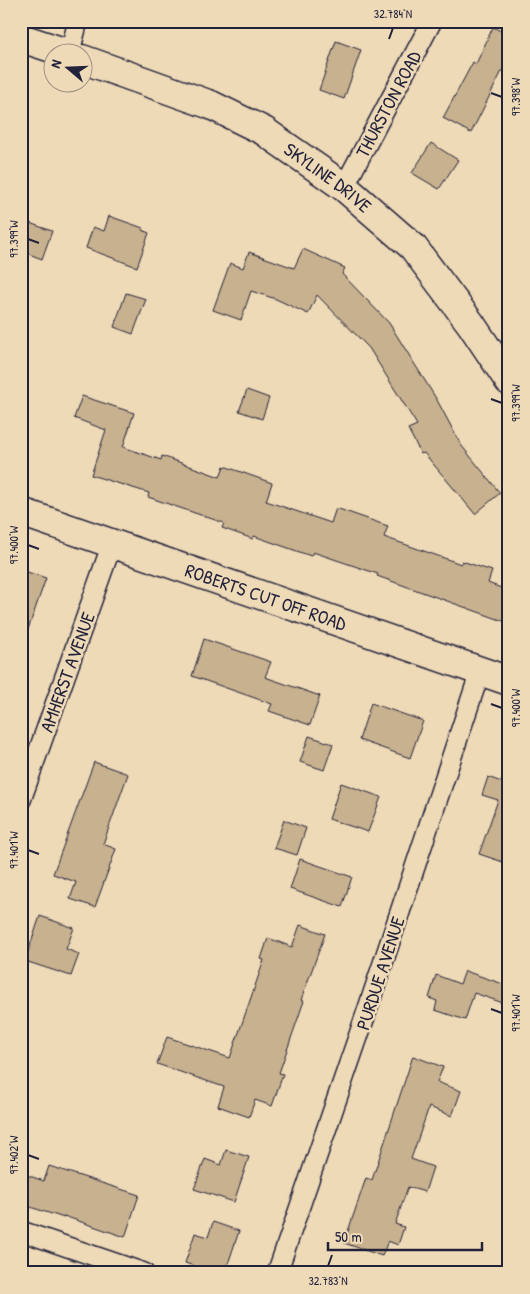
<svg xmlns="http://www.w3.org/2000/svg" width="530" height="1294" viewBox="0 0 530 1294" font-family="'Patrick Hand',sans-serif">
<rect width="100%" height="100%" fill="#efdab8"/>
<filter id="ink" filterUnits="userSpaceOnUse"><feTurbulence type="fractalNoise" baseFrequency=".02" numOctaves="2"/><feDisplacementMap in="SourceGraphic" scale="10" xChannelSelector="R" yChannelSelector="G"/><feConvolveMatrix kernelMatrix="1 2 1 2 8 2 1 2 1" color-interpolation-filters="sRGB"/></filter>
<g filter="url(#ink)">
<path fill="#c8b18e" stroke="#22223b" d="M 493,27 L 509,35 L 509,57 L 471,133 L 443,118 L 473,62 L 476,64 Z
M 336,41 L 361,50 L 344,99 L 319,90 Z
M 431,143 L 458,160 L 439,189 L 412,173 Z
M 109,216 L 143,228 L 142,230 L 149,233 L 137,267 L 86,248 L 93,227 L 104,231 Z
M 21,220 L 52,231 L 42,259 L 21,251 Z
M 303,249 L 345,268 L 342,274 L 389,323 L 437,400 L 461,445 L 500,493 L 475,514 L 424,453 L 421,454 L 408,429 L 417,425 L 369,348 L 317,295 L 308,314 L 276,299 L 251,291 L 241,320 L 213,310 L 230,263 L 243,268 L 249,252 L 294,268 Z
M 126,293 L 146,299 L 133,334 L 114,327 Z
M 247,390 L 269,398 L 262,419 L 239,411 Z
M 82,396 L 134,413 L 123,447 L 161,460 L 162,456 L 220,477 L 224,466 L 272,483 L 266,501 L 331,523 L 336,508 L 388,526 L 384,537 L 461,564 L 462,561 L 492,571 L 488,583 L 509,591 L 509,623 L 377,576 L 378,574 L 313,552 L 311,556 L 254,536 L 253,539 L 222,528 L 224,523 L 148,497 L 149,493 L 91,475 L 106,430 L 74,418 Z
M 21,570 L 46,578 L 24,641 L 21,641 Z
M 204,639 L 271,662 L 265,677 L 320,696 L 310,725 L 269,711 L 272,704 L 192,676 Z
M 371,703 L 423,721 L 410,758 L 359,740 Z
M 309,736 L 333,744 L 324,770 L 300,762 Z
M 94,762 L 128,774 L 103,844 L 116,849 L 95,907 L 70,899 L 76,882 L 53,874 Z
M 506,776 L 509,777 L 509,864 L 479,854 L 498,800 L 482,795 L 488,777 L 504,783 Z
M 341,783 L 381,797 L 368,832 L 329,819 Z
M 284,820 L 306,828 L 297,855 L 274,848 Z
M 300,859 L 352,877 L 342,907 L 290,889 Z
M 40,916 L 74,928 L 66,949 L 79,954 L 71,976 L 25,961 Z
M 300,925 L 325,934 L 301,1000 L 304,1001 L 279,1073 L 283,1074 L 272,1106 L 255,1100 L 249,1117 L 218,1106 L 224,1087 L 157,1064 L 167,1037 L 230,1058 L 264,960 L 261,959 L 268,938 L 292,947 Z
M 465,971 L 509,986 L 509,1005 L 474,993 L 465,1020 L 435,1010 L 437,1001 L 429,998 L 436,975 L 460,984 Z
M 413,1056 L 443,1067 L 437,1082 L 461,1091 L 452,1116 L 429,1107 L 411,1159 L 433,1167 L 425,1192 L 408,1187 L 395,1224 L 404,1227 L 398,1245 L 388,1241 L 382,1256 L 344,1243 L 366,1178 L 372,1180 Z
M 226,1150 L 249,1157 L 234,1202 L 194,1189 L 205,1159 L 221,1165 Z
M 49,1166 L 139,1195 L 125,1237 L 64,1216 L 64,1218 L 21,1204 L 21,1173 L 44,1181 Z
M 213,1222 L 239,1231 L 225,1273 L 215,1273 L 185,1263 L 195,1233 L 208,1237 Z"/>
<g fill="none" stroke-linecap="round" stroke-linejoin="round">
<defs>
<path id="street" d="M 70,52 L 78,21
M 344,187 L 432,21
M 21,800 L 112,544
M 21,1231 L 144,1273
M 277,1273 L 367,1011 L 480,672"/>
<g id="secondary">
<path d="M 21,38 L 64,52"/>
<path id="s1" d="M 82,59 L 211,105 L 264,131 L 344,187 L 413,247 L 471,324 L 509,381"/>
<path id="s2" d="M 21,512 L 509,681"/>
</g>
</defs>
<use href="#street" stroke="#22223b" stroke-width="22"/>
<use href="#secondary" stroke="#22223b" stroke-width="31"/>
<use href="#street" stroke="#efdab8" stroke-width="19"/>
<use href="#secondary" stroke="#efdab8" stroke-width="28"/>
</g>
</g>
<path fill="none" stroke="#22223b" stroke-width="2" d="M 389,39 L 393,28M 491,93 L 502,97M 28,239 L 39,243M 491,399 L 502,403M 28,545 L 39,549M 491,704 L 502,708M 28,850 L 39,854M 491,1009 L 502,1013M 28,1155 L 39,1159M 328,1266 L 332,1255"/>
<g text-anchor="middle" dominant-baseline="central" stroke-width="5" stroke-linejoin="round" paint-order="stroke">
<g font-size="19" fill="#22223b" stroke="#efdab8">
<text transform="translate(388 104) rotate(-62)">THURSTON ROAD</text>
<text stroke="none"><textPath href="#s1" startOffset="275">SKYLINE DRIVE</textPath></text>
<text stroke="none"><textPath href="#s2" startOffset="259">ROBERTS CUT OFF ROAD</textPath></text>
<text transform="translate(67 672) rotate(-70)">AMHERST AVENUE</text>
<text transform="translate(380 973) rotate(-72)">PURDUE AVENUE</text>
</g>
</g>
<rect width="530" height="1294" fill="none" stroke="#efdab8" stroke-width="55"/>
<g transform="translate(68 68) rotate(289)"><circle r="24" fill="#efdab8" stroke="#9d9086"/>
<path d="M0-4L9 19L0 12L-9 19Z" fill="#22223b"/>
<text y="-8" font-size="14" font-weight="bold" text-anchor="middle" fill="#22223b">N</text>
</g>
<path d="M328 1242v8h154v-8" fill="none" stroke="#22223b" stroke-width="2.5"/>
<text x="335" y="1242" font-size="15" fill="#22223b" stroke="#efdab8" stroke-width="4" paint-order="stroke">50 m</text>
<rect x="28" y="28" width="474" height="1238" fill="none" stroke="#22223b" stroke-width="2"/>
<g font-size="12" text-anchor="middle" fill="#22223b">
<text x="393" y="18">32.784°N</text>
<text transform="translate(516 97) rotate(-90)" y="4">97.398°W</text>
<text transform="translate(14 239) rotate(-90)" y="4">97.399°W</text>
<text transform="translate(516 403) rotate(-90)" y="4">97.399°W</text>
<text transform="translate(14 545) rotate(-90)" y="4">97.400°W</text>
<text transform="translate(516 708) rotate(-90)" y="4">97.400°W</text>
<text transform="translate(14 850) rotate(-90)" y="4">97.401°W</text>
<text transform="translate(516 1013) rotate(-90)" y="4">97.401°W</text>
<text transform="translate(14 1155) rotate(-90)" y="4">97.402°W</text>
<text x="328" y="1285">32.783°N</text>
</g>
</svg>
